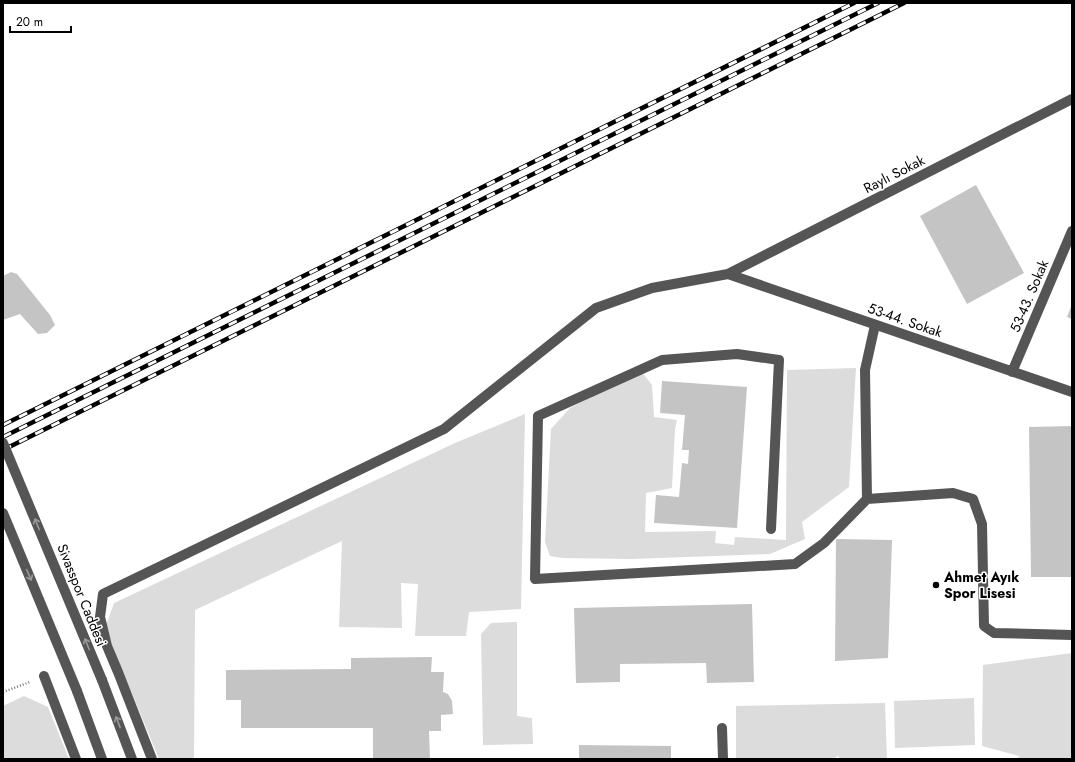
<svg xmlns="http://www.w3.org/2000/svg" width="1075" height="762" viewBox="0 0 1075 762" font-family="Jost,sans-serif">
<rect width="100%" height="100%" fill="#fff"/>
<path fill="#dcdcdc" d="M 856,368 L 849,487 L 802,522 L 805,539 L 770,554 L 631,559 L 563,558 L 550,556 L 545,542 L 551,429 L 570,408 L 641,371 L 652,385 L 654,417 L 677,420 L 675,429 L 672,488 L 646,493 L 645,532 L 716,531 L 715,543 L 734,545 L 735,537 L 786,540 L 787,370 Z
M 525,414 L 521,609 L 469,612 L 466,636 L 415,636 L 418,584 L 401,583 L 402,628 L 339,627 L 342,541 L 195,610 L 194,759 L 159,759 L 105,628 L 114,603 L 455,443 Z
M 517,622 L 517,716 L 532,718 L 533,744 L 483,745 L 481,634 L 491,623 Z
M 1072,653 L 1072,759 L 1018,759 L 1019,756 L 982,746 L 983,665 Z
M 24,696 L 48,707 L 69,759 L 3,759 L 3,706 Z
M 974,698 L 975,745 L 895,748 L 894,701 Z
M 885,703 L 887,759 L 840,759 L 838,756 L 833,759 L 736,759 L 736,706 Z"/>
<path fill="#c4c4c4" d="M 976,185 L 1024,273 L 967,304 L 920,216 Z
M 11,272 L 17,274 L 50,315 L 55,325 L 47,333 L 38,334 L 20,314 L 3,320 L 3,276 Z
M 1072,304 L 1072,319 L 1067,317 Z
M 662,381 L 747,387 L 737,528 L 654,523 L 656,495 L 679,497 L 682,463 L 688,464 L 689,450 L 682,450 L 685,415 L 660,413 Z
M 1072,426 L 1072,577 L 1031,577 L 1029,427 Z
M 836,539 L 892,540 L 888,658 L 835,661 Z
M 752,604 L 754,682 L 707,683 L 706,663 L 620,664 L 620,682 L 576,683 L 574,608 Z
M 432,657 L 431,672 L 444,672 L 443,692 L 448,694 L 452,701 L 453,714 L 441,715 L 441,731 L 429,731 L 430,759 L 373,759 L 373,728 L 241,728 L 241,700 L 226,700 L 226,670 L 351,669 L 351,658 Z
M 579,745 L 671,746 L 671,759 L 579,759 Z"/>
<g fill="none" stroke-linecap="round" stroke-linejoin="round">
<path stroke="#777" stroke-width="2.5" stroke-dasharray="1 2" stroke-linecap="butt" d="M 3,692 L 30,682"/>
<path stroke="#555" stroke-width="10" d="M 728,274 L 1072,392
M 875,325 L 865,370 L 867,499 L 953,493 L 973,499 L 982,524 L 984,626 L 994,633 L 1072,635
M 1012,372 L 1072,231
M 771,529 L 779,360 L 737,354 L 662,360 L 538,416 L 535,579 L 795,564 L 824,543 L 867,499
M 44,676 L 76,759
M 102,680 L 132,759
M 77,691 L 102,759
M 722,728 L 723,759
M 152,759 L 118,672 L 107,646 L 100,617 L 103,594 L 444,429 L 596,308 L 652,288 L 728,274 L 1072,99"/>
<defs>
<path id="rail" d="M 3,425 L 854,3
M 3,437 L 878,3
M 3,450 L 904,3"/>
</defs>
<use href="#rail" stroke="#000" stroke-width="4.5"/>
<use href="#rail" stroke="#fff" stroke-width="3" stroke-dasharray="9" stroke-linecap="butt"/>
<path stroke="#555" stroke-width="10" d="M 3,443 L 102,680
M 3,513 L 77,691"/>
</g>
<defs><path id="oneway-shaft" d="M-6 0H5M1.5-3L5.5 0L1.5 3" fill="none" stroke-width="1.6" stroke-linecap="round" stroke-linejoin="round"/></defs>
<g stroke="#999">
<use href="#oneway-shaft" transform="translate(37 524) rotate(-112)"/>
<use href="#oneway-shaft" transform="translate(29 575) rotate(67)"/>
<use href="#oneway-shaft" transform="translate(87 644) rotate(-112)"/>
<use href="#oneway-shaft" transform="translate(118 722) rotate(-111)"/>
</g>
<circle fill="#000" stroke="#fff" stroke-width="1.5" cx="936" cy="585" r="4"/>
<g text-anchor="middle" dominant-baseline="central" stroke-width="3" stroke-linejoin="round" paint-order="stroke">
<g font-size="14" fill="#000" stroke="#fff">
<text transform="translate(894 174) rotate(-27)">Raylı Sokak</text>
<text transform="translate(1029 296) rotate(-67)">53-43. Sokak</text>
<text transform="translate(905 320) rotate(19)">53-44. Sokak</text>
<text transform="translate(82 595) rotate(68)">Sivasspor Caddesi</text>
</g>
<g font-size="14" font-weight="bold" fill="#000" stroke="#fff" text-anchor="start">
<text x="944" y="577">Ahmet Ayık<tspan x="944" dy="16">Spor Lisesi</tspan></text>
</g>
</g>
<rect width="1075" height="762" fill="none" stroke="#000000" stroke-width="8"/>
<path d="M10 26v6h61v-6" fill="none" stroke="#000000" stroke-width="2"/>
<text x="16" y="26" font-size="12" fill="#000000" stroke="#ffffff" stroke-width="3" paint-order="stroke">20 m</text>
</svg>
